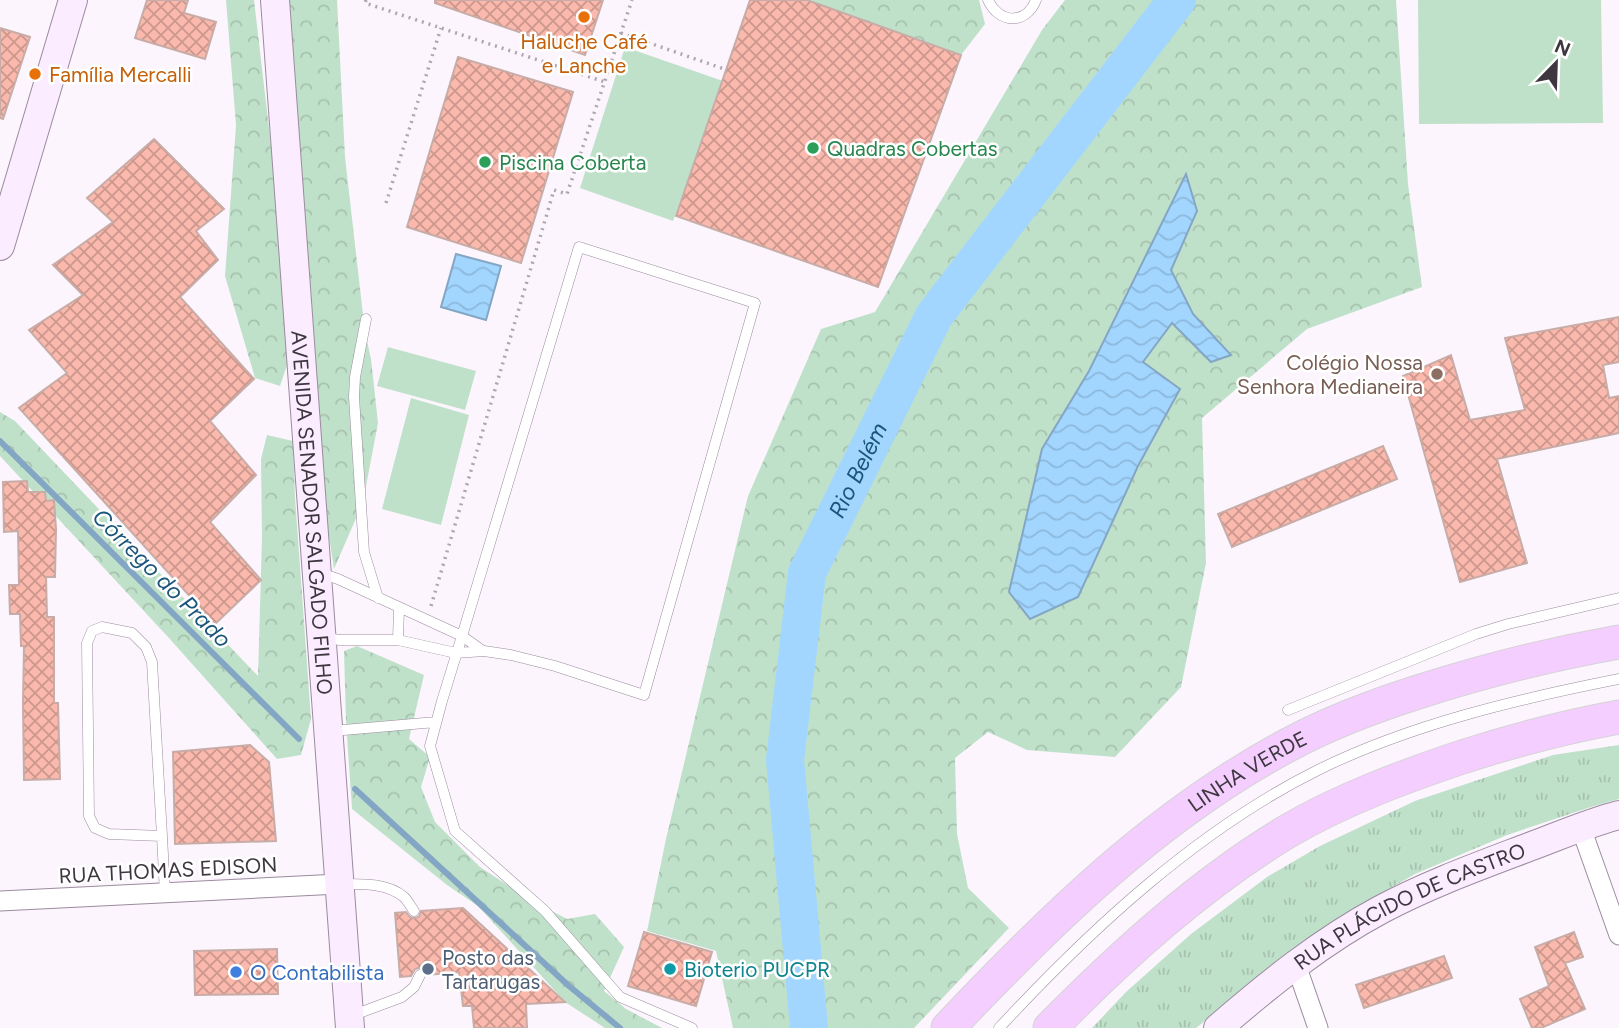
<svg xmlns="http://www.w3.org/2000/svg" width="1619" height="1028" viewBox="0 0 1619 1028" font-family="Figtree,sans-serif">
<defs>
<pattern id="grass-tufts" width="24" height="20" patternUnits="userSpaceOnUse" patternTransform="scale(1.75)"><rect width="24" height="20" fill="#c0e1c9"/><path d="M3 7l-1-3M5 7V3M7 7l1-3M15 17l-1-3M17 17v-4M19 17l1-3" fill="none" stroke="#a6c2ae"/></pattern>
<pattern id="forest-crowns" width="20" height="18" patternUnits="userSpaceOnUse" patternTransform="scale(1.75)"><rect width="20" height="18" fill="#c0e1c9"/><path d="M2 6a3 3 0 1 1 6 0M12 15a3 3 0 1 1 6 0" fill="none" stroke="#a6c2ae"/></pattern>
<pattern id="water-waves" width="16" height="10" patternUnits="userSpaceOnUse" patternTransform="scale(1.75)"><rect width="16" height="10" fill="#a2d6ff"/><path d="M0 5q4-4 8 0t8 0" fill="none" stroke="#8db8dc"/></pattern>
<pattern id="building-cross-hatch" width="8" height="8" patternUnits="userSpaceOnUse" patternTransform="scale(1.75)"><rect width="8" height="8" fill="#fab9ac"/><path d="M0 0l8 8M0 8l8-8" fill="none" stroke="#cc978d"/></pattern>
</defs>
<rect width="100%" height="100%" fill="#fcf5fd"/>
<path fill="url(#grass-tufts)" d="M 1619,745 L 1619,799 L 1591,807 L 1507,835 L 1415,874 L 1359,906 L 1297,949 L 1196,1028 L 1092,1028 L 1126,992 L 1191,934 L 1267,877 L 1320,846 L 1415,801 L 1553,755 Z"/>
<path fill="url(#forest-crowns)" d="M 226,0 L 254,0 L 272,154 L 285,316 L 287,365 L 280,386 L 255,378 L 225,276 L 236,125 Z
M 287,0 L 337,0 L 345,157 L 365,332 L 371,359 L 378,423 L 363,502 L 334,569 L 322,491 Z
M 807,0 L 979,0 L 985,24 L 961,55 Z
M 1065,0 L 1396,0 L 1408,184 L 1422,287 L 1307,329 L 1202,418 L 1206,563 L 1181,687 L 1115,757 L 1027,750 L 988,732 L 955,758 L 957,834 L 968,888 L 1009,928 L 914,1028 L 733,1028 L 716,951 L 647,931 L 666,839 L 748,496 L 821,329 L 875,312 L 1042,30 Z
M 0,412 L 15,421 L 258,676 L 262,537 L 261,459 L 267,435 L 293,441 L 295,497 L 311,719 L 301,755 L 277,759 L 168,637 L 0,456 Z
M 357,646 L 424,675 L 409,739 L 430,757 L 421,787 L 435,822 L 480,867 L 527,898 L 567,919 L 595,914 L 624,947 L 604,991 L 626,1009 L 662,1028 L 605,1028 L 565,1002 L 478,906 L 447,885 L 352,809 L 346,721 L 344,651 Z"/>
<path fill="#c0e1c9" d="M 1418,0 L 1601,0 L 1603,123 L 1419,124 Z
M 625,47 L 723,81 L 673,221 L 580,188 Z
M 388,347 L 476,371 L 465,410 L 377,386 Z
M 411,398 L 469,415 L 441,525 L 382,509 Z"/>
<path fill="url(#water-waves)" stroke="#84a6c5" stroke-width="2" d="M 1186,174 L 1197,211 L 1171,270 L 1193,314 L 1231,355 L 1211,362 L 1172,323 L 1143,362 L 1180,389 L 1138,466 L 1078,597 L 1030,619 L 1009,592 L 1042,449 L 1089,371 Z
M 456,254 L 501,266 L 486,320 L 441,307 Z"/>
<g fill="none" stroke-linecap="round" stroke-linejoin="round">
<path stroke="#84a6c5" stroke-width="6" d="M 0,441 L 299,739
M 355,789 L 569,986 L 620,1028"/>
<path stroke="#a2d6ff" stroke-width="38" id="s1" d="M 809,1028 L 785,760 L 807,573 L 934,316 L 1177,0"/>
</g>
<path fill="url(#building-cross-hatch)" stroke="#c8aca7" stroke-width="2" d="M 147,0 L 188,0 L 184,13 L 216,22 L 205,59 L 135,38 Z
M 435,0 L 603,0 L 585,55 L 435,3 Z
M 750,0 L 807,0 L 961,55 L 878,287 L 676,216 Z
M 0,28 L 30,37 L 3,119 L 0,118 Z
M 458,57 L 573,92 L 521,263 L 407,227 Z
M 154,139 L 224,209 L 196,231 L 218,260 L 180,297 L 254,379 L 210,421 L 256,475 L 210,522 L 261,580 L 215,624 L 19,408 L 67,373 L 29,330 L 83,295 L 53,265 L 113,222 L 87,198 Z
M 1619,317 L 1619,362 L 1603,365 L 1609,398 L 1619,396 L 1619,433 L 1497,459 L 1527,563 L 1460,582 L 1403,376 L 1451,355 L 1470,420 L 1525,410 L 1505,338 Z
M 1383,446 L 1397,479 L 1232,547 L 1218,514 Z
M 27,481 L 28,492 L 45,492 L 46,501 L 54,500 L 56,529 L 55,577 L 46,577 L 47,617 L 54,617 L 54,703 L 58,703 L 60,779 L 24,780 L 23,704 L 24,646 L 21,646 L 20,614 L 10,614 L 9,585 L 19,585 L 18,531 L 4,532 L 3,482 Z
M 250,745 L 269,762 L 276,841 L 175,844 L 173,752 Z
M 463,908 L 565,1002 L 526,1004 L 527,1028 L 474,1028 L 472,1006 L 463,1006 L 459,972 L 427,975 L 424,969 L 419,968 L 415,969 L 411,976 L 400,977 L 395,913 L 406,912 L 410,917 L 414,918 L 419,917 L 421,911 Z
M 644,932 L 712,952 L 696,1006 L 628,986 Z
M 1574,932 L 1583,957 L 1565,963 L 1585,1009 L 1541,1028 L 1532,1028 L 1520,999 L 1549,986 L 1535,947 Z
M 277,949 L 278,994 L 195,995 L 194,951 Z
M 1444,956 L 1452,978 L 1364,1008 L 1356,985 Z"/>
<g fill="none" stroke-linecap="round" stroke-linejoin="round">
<defs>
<path id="service" d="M 988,0 C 999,24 1026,25 1036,0
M 366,319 L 355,377 L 354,397 L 364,552 L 378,598
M 320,573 L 338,579 L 462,636 L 483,651
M 326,638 L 340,640 L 398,640 L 456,653 L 484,651 L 511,655 L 555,666 L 644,695 L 755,303 L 579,247 L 462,636 L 442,701 L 430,746 L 455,831 L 545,911 L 620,997 L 692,1028
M 398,640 L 399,608
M 1288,710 L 1476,634 L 1508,624 L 1619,598
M 332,731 L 436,722
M 162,836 L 109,834 L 95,828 L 89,816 L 87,643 L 92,631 L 102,627 L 132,633 L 146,647 L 152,662 L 162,836 L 165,893
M 343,884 C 363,884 387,883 404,897 C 408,901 411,907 414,911
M 351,1016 L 402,997 L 414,987 L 420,975
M 999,1028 C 1090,930 1198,829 1320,769 C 1412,724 1518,699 1619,679"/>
<path id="minor" d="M 1581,828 L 1619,935
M 0,901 L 339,884
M 1296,965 L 1318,1028"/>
<g id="secondary">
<path id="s2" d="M 275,0 L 350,1028"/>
<path d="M 0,246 L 73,0"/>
<path id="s3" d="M 1218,1028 C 1269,984 1322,941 1382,909 C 1429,884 1479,866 1529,847 C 1559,836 1588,823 1619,815"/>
</g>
<g id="trunk">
<path id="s4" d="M 948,1028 C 1050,920 1158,814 1290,744 C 1331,722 1374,706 1418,692 C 1484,671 1551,654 1619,642"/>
<path d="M 1050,1028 C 1121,956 1201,883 1288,831 C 1341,800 1400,778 1459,758 C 1511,741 1565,727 1619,717"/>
</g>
</defs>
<use href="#service" stroke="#9b8b9e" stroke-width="11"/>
<use href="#minor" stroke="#9b8b9e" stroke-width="21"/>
<use href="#secondary" stroke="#9b8b9e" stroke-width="30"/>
<use href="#trunk" stroke="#d5d3d5" stroke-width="35"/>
<path stroke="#ada6ae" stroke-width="3.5" stroke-dasharray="2 5" stroke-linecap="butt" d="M 366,0 L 365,3 L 605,82
M 621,33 L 727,70
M 386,203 L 441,28
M 431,606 L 554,190 L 567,194 L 632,0"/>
<use href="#service" stroke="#fff" stroke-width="10"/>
<use href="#minor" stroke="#fff" stroke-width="19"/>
<use href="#secondary" stroke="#fbecff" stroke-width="28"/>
<use href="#trunk" stroke="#f4ceff" stroke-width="33"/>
</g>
<g fill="#e8710a" stroke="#fff" stroke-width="2.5">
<circle cx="584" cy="17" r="7"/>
<circle cx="35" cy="74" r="7"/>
</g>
<g fill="#2e9e5b" stroke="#fff" stroke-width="2.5">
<circle cx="813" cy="148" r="7"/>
<circle cx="485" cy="162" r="7"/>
</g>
<circle fill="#8d6e63" stroke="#fff" stroke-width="2.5" cx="1437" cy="374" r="7"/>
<circle fill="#5c6f8a" stroke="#fff" stroke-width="2.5" cx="428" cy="969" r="7"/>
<circle fill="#0f9aa8" stroke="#fff" stroke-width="2.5" cx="670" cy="969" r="7"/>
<circle fill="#3f7fe0" stroke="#fff" stroke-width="2.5" cx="236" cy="972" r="7"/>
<g text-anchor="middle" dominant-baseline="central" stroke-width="5" stroke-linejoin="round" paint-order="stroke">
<g font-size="21" fill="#c56008" stroke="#fff">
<text x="584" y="41">Haluche Café<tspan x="584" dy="24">e Lanche</tspan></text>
<text x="49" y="74" text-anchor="start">Família Mercalli</text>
</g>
<g font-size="21" fill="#27864d" stroke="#fff" text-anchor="start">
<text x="827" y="148">Quadras Cobertas</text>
<text x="499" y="162">Piscina Coberta</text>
</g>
<g font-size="21" fill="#785e54" stroke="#fff" text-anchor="end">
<text x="1423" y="362">Colégio Nossa<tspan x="1423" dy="24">Senhora Medianeira</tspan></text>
</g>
<g font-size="21" fill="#3e373f" stroke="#fff">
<text stroke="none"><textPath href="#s2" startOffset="514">AVENIDA SENADOR SALGADO FILHO</textPath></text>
<text stroke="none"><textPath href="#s4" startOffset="396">LINHA VERDE</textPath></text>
<text transform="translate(168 870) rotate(-3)">RUA THOMAS EDISON</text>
<text stroke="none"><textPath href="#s3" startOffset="229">RUA PLÁCIDO DE CASTRO</textPath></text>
</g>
<g font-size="21" fill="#4e5e75" stroke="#fff" text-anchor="start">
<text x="442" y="957">Posto das<tspan x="442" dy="24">Tartarugas</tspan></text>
</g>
<g font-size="21" fill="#0d838f" stroke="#fff" text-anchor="start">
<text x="684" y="969">Bioterio PUCPR</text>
</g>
<g font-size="21" fill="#366cbe" stroke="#fff" text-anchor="start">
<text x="250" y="972">O Contabilista</text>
</g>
<g font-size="23" font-style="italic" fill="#1b557c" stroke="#fff">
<text stroke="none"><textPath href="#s1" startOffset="572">Rio Belém</textPath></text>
<text transform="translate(162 578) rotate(45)">Córrego do Prado</text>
</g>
</g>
<g transform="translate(1556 63) rotate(23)" stroke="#ffffff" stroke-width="5" paint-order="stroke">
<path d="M0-5L12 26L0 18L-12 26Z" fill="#3e373f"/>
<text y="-10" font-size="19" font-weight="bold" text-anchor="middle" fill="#3e373f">N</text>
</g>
</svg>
